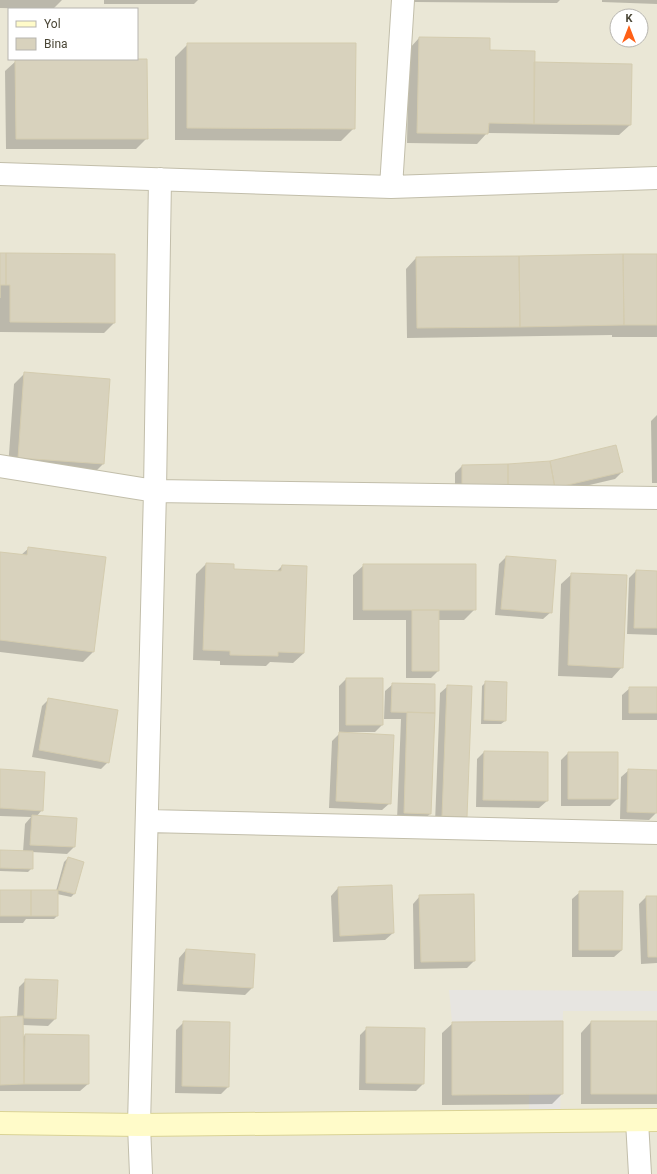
<svg xmlns="http://www.w3.org/2000/svg" width="657" height="1174" viewBox="0 0 657 1174" font-family="Roboto,sans-serif">
<rect width="100%" height="100%" fill="#f6f4e9"/>
<path fill="#eae7d6" fill-rule="evenodd" d="M 0,0 L 657,0 L 657,1174 L 0,1174 ZM 9,9 L 137,9 L 137,59 L 9,59 ZM 617,16 L 641,16 L 641,40 L 617,40 Z"/>
<path fill="#e7e5e1" d="M 449,990 L 657,991 L 657,1011 L 563,1011 L 560,1117 L 529,1117 L 530,1021 L 452,1022 Z"/>
<path fill="#0003" d="M 0,0 L 62,0 L 53,9 L 0,8 Z
M 104,0 L 198,0 L 194,4 L 104,4 Z
M 414,0 L 560,0 L 557,3 L 414,2 Z
M 602,0 L 657,0 L 657,4 L 602,2 Z
M 419,38 L 489,51 L 533,63 L 631,65 L 630,125 L 619,135 L 487,133 L 477,144 L 407,143 L 409,49 Z
M 188,44 L 354,128 L 341,141 L 175,140 L 175,57 Z
M 16,61 L 147,138 L 136,149 L 6,149 L 5,71 Z
M 0,254 L 114,323 L 104,333 L 0,332 Z
M 657,255 L 657,337 L 612,337 L 612,335 L 407,338 L 406,269 L 416,258 Z
M 25,373 L 103,464 L 93,474 L 8,468 L 14,384 Z
M 657,415 L 657,483 L 652,483 L 651,421 Z
M 508,465 L 622,472 L 615,479 L 547,495 L 455,500 L 455,473 L 462,466 Z
M 29,548 L 93,652 L 83,662 L 0,652 L 0,553 L 21,555 Z
M 506,557 L 551,612 L 543,619 L 495,615 L 499,564 Z
M 206,564 L 233,570 L 277,571 L 282,566 L 304,653 L 293,663 L 270,662 L 266,666 L 220,665 L 220,661 L 193,660 L 196,574 Z
M 364,565 L 475,609 L 464,620 L 438,620 L 438,671 L 431,678 L 406,678 L 406,620 L 353,620 L 353,575 Z
M 636,571 L 657,572 L 657,635 L 627,634 L 629,578 Z
M 572,574 L 622,667 L 612,678 L 558,676 L 561,584 Z
M 346,679 L 382,725 L 375,732 L 348,732 L 348,734 L 390,803 L 382,810 L 329,808 L 332,741 L 341,732 L 339,732 L 339,686 Z
M 486,682 L 505,721 L 501,724 L 481,724 L 482,686 Z
M 393,684 L 434,685 L 430,814 L 422,821 L 397,820 L 401,719 L 384,719 L 385,691 Z
M 448,686 L 466,817 L 459,824 L 435,823 L 440,693 Z
M 630,688 L 657,688 L 657,720 L 622,720 L 622,695 Z
M 49,699 L 108,762 L 101,769 L 32,757 L 42,706 Z
M 484,752 L 547,801 L 539,808 L 476,807 L 477,759 Z
M 568,753 L 617,799 L 610,806 L 561,806 L 561,760 Z
M 0,770 L 42,810 L 36,817 L 74,847 L 67,854 L 32,852 L 32,868 L 28,872 L 0,871 L 0,851 L 23,852 L 25,824 L 31,817 L 0,816 Z
M 629,770 L 656,813 L 649,820 L 620,819 L 621,777 Z
M 68,858 L 83,862 L 74,894 L 71,897 L 57,894 L 57,916 L 54,919 L 26,919 L 23,923 L 0,923 L 0,891 L 56,891 L 64,862 Z
M 391,886 L 393,933 L 385,940 L 333,942 L 331,896 L 338,888 Z
M 580,892 L 622,950 L 614,957 L 572,957 L 572,899 Z
M 420,896 L 474,961 L 467,968 L 414,969 L 413,904 Z
M 646,897 L 657,897 L 657,963 L 641,964 L 639,904 Z
M 186,950 L 254,955 L 252,988 L 245,995 L 177,991 L 179,958 Z
M 26,980 L 55,1019 L 48,1026 L 22,1025 L 22,1038 L 25,1035 L 88,1084 L 80,1091 L 0,1091 L 0,1018 L 17,1017 L 19,987 Z
M 184,1022 L 228,1087 L 221,1094 L 175,1093 L 176,1030 Z
M 591,1022 L 657,1022 L 657,1104 L 581,1104 L 581,1033 Z
M 453,1023 L 562,1094 L 552,1104 L 442,1105 L 442,1033 Z
M 367,1028 L 423,1084 L 416,1091 L 359,1090 L 360,1035 Z"/>
<path fill="#d8d2bd" stroke="#d4ccaf" d="M 419,37 L 490,38 L 490,50 L 535,51 L 534,124 L 489,123 L 488,134 L 417,133 Z
M 187,43 L 356,43 L 355,129 L 187,128 Z
M 147,59 L 148,139 L 16,139 L 15,60 Z
M 534,62 L 632,64 L 631,125 L 534,124 Z
M 0,253 L 6,253 L 6,285 L 0,285 L 0,298 Z
M 6,253 L 115,254 L 115,323 L 10,322 L 10,285 L 6,285 Z
M 623,254 L 657,254 L 657,325 L 624,325 Z
M 623,254 L 624,325 L 520,327 L 519,256 Z
M 519,256 L 520,327 L 417,328 L 416,257 Z
M 24,372 L 110,379 L 104,464 L 18,458 Z
M 616,445 L 623,472 L 555,488 L 550,461 Z
M 550,461 L 555,488 L 508,493 L 508,464 Z
M 508,464 L 508,493 L 462,493 L 462,465 Z
M 28,547 L 106,557 L 94,652 L 0,640 L 0,552 L 27,555 Z
M 506,556 L 556,560 L 552,613 L 501,609 Z
M 206,563 L 234,564 L 234,569 L 281,571 L 282,565 L 307,566 L 304,653 L 278,652 L 278,656 L 230,655 L 230,651 L 203,650 Z
M 363,564 L 476,564 L 476,610 L 363,610 Z
M 636,570 L 657,571 L 657,628 L 634,628 Z
M 571,573 L 627,575 L 623,668 L 568,665 Z
M 412,610 L 439,610 L 439,671 L 412,671 Z
M 346,678 L 383,678 L 383,725 L 346,725 Z
M 485,681 L 507,682 L 506,721 L 484,720 Z
M 392,683 L 435,684 L 435,713 L 391,712 Z
M 447,685 L 472,686 L 467,817 L 442,816 Z
M 629,687 L 657,687 L 657,713 L 629,713 Z
M 48,698 L 118,710 L 109,763 L 39,750 Z
M 407,712 L 435,713 L 431,814 L 404,813 Z
M 339,732 L 394,735 L 391,804 L 336,801 Z
M 484,751 L 548,752 L 548,801 L 483,800 Z
M 568,752 L 618,752 L 618,799 L 568,799 Z
M 0,769 L 45,772 L 43,811 L 0,808 Z
M 628,769 L 657,770 L 657,813 L 627,812 Z
M 32,815 L 77,818 L 75,847 L 30,845 Z
M 0,850 L 33,851 L 33,869 L 0,868 Z
M 68,857 L 84,862 L 75,894 L 58,890 Z
M 392,885 L 394,933 L 340,936 L 338,887 Z
M 0,890 L 31,890 L 31,916 L 0,916 Z
M 31,890 L 58,890 L 58,916 L 31,916 Z
M 579,891 L 623,891 L 622,950 L 579,950 Z
M 474,894 L 475,961 L 421,962 L 419,895 Z
M 646,896 L 657,896 L 657,957 L 648,957 Z
M 186,949 L 255,954 L 253,988 L 183,984 Z
M 25,979 L 58,980 L 56,1019 L 24,1018 Z
M 23,1016 L 24,1084 L 0,1085 L 0,1017 Z
M 183,1021 L 230,1022 L 229,1087 L 182,1086 Z
M 563,1021 L 563,1094 L 452,1095 L 452,1022 Z
M 591,1021 L 657,1021 L 657,1094 L 591,1094 Z
M 366,1027 L 425,1028 L 424,1084 L 366,1083 Z
M 25,1034 L 89,1035 L 89,1084 L 24,1084 Z"/>
<g fill="none" stroke-linecap="round" stroke-linejoin="round">
<defs>
<path id="street" d="M 0,174 L 391,187 L 657,178
M 391,187 L 403,0
M 0,466 L 155,491 L 657,498
M 147,821 L 657,833
M 637,1121 L 640,1174
M 141,1174 L 139,1125 L 155,491 L 160,179"/>
<path id="secondary" d="M 0,1123 L 139,1125 L 657,1120"/>
</defs>
<use href="#street" stroke="#c2beaa" stroke-width="24"/>
<use href="#secondary" stroke="#dad395" stroke-width="24"/>
<use href="#street" stroke="#fff" stroke-width="22"/>
<use href="#secondary" stroke="#fffbc9" stroke-width="22"/>
</g>
<rect x="8" y="8" width="130" height="52" fill="#ffffff" stroke="#b7b5af"/>
<rect x="16" y="21" width="20" height="6" fill="#fffbc9" stroke="#b7b5af"/>
<text x="44" y="28" font-size="12" fill="#4a4636">Yol</text>
<rect x="16" y="38" width="20" height="12" fill="#d8d2bd" stroke="#b7b5af"/>
<text x="44" y="48" font-size="12" fill="#4a4636">Bina</text>
<g transform="translate(629 28)"><circle r="19" fill="#ffffff" stroke="#b7b5af"/>
<path d="M0-3L7 15L0 10L-7 15Z" fill="#ff6016"/>
<text y="-6" font-size="11" font-weight="bold" text-anchor="middle" fill="#4a4636">K</text>
</g>
</svg>
